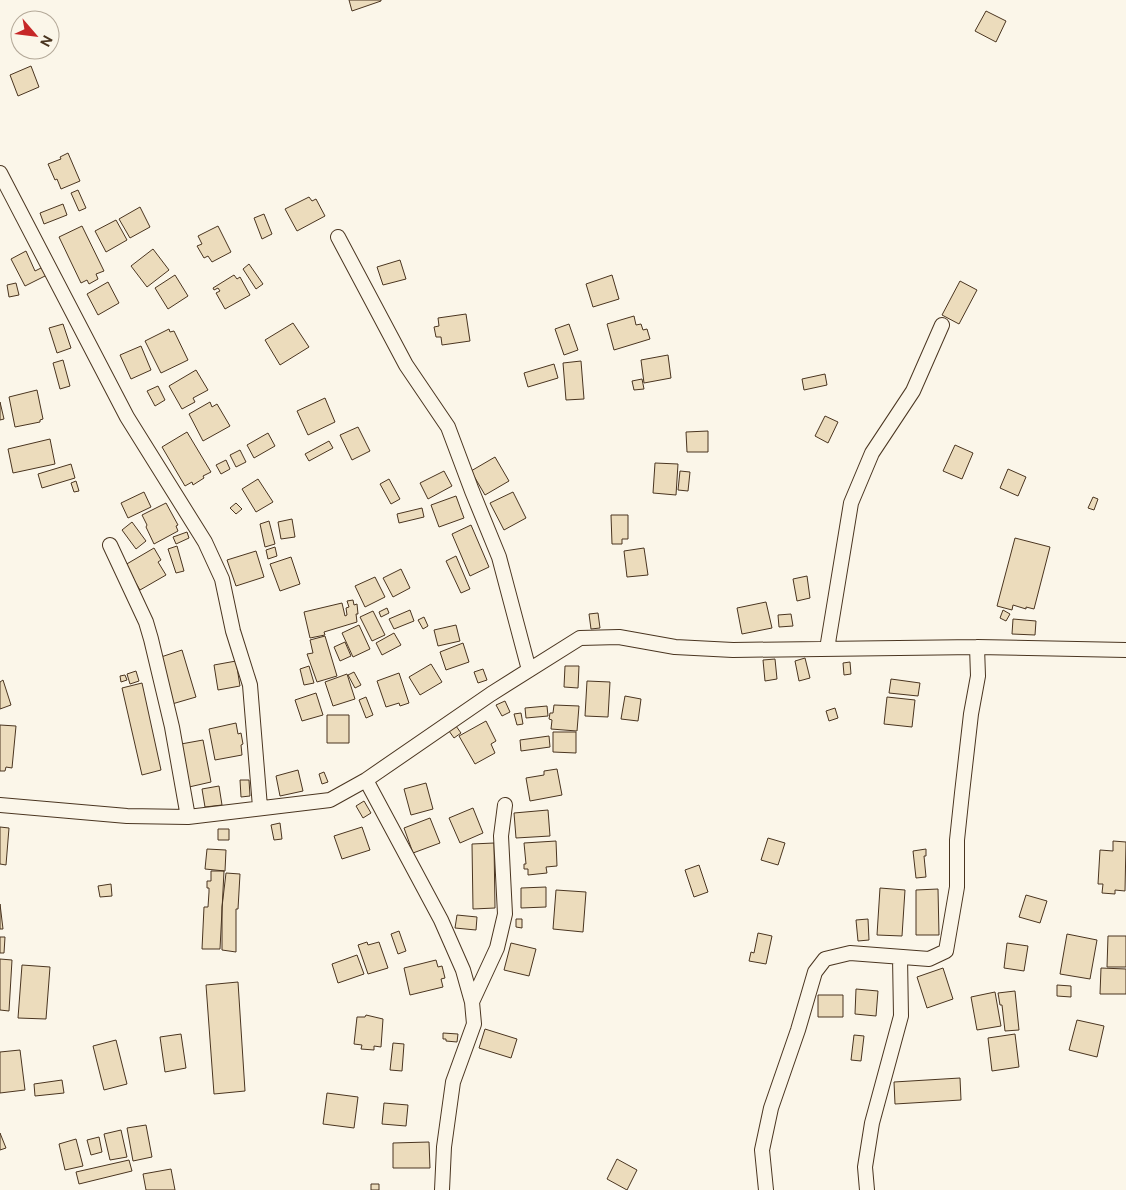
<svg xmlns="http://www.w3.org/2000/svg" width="1126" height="1190" viewBox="0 0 1126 1190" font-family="'DM Sans',sans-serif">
<rect width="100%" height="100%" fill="#fbf6e9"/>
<path fill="#ecdcbc" stroke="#4a3520" d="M 349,0 L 381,0 L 381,1 L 352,11 Z
M 986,11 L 1006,21 L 996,42 L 975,31 Z
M 31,66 L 39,87 L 18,96 L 10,75 Z
M 68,153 L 80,181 L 61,189 L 57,179 L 55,180 L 48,164 L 61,159 L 60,157 Z
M 78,190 L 86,208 L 79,211 L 71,193 Z
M 309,197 L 312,201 L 316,199 L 325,216 L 297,231 L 285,209 Z
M 63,204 L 67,215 L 44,224 L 40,213 Z
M 140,207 L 150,227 L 130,238 L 119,219 Z
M 264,214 L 272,234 L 262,239 L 254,218 Z
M 116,220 L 127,240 L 106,252 L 95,231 Z
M 82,226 L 104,271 L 96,274 L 98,279 L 89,284 L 87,280 L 81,283 L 59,237 Z
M 218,226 L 231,252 L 212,262 L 208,256 L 204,258 L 197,246 L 202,244 L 198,236 Z
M 153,249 L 169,270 L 147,287 L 131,266 Z
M 26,251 L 35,271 L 43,267 L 47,275 L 25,286 L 11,259 Z
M 400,260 L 406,279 L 383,285 L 377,267 Z
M 249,264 L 263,284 L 256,289 L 243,269 Z
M 175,275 L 188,296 L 168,309 L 155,288 Z
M 234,275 L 237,279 L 240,277 L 250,295 L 225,309 L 216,293 L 220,291 L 218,288 L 214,290 L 213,288 Z
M 612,275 L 619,299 L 593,307 L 586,284 Z
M 960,281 L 977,290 L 959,324 L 942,315 Z
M 108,282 L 119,303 L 98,315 L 87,294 Z
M 16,283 L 19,295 L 9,297 L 7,285 Z
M 466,314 L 470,341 L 442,345 L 441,337 L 436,337 L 434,327 L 439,326 L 438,318 Z
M 634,316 L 636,325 L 641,324 L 643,330 L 647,329 L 650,339 L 614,350 L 607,324 Z
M 293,323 L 309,347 L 280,365 L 265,340 Z
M 63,324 L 71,348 L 57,353 L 49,328 Z
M 569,324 L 578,350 L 564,355 L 555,329 Z
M 169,329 L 170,332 L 174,331 L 188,360 L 161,373 L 145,341 Z
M 141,346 L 151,370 L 131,379 L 120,355 Z
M 668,355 L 671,378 L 644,383 L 641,360 Z
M 63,360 L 70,386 L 60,389 L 53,363 Z
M 581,361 L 584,399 L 566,400 L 563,363 Z
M 554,364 L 558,378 L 528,387 L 524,373 Z
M 196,370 L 208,390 L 193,398 L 195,402 L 182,409 L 169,386 Z
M 825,374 L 827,385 L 804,390 L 802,379 Z
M 642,379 L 644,389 L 634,390 L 632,381 Z
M 158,386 L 165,400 L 155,406 L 147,391 Z
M 37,390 L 43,419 L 40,420 L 40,422 L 15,427 L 9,397 Z
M 325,398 L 335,422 L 308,435 L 297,411 Z
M 0,402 L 4,419 L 0,420 Z
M 210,402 L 212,407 L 217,404 L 230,426 L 203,441 L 189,414 Z
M 825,416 L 838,422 L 828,443 L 815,436 Z
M 358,427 L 370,451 L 352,460 L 340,435 Z
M 708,431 L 708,452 L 687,452 L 686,432 Z
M 187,432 L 211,472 L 203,476 L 204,478 L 193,485 L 192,482 L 185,486 L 162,447 Z
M 268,433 L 275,446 L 254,458 L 247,445 Z
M 50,439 L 55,464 L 13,473 L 8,449 Z
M 329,441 L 333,448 L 309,461 L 305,454 Z
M 955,445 L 973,453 L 962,479 L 943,471 Z
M 240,450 L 246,462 L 236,467 L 230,455 Z
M 495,457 L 509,481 L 485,495 L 471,471 Z
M 226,460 L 230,469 L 221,474 L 216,465 Z
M 655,463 L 678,464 L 676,495 L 653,493 Z
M 71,464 L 75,478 L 42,488 L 38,474 Z
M 1008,469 L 1026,477 L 1018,496 L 1000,488 Z
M 444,471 L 452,486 L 428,499 L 420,483 Z
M 680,471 L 690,472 L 688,491 L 678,490 Z
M 258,479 L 273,502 L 256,512 L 242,489 Z
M 389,479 L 400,499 L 391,504 L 380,484 Z
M 76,481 L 79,491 L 74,492 L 71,483 Z
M 144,492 L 151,507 L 128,518 L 121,503 Z
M 513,492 L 526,518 L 504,530 L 490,503 Z
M 456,496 L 464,518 L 439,527 L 431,505 Z
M 1093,497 L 1098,499 L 1094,510 L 1088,508 Z
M 166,503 L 178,525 L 176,526 L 178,531 L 154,544 L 146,527 L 147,525 L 142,515 Z
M 236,503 L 242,509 L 236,514 L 230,508 Z
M 422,508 L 424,517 L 399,523 L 397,514 Z
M 611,515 L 628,515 L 628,539 L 622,539 L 622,544 L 612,544 Z
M 292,519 L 295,537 L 281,539 L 278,522 Z
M 269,521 L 275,544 L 265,547 L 260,524 Z
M 132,522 L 146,541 L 136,549 L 122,530 Z
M 471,525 L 489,567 L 470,576 L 452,534 Z
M 187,532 L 189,538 L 176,544 L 173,537 Z
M 1015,538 L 1050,547 L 1034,609 L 1026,607 L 1026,609 L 1013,605 L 1012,610 L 997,606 Z
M 177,546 L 184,571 L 176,573 L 168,549 Z
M 275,547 L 277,556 L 268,559 L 266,550 Z
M 154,548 L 161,560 L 158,562 L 166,575 L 140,590 L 125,565 Z
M 644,548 L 648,575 L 627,577 L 624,551 Z
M 256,551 L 264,577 L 236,586 L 227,560 Z
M 456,556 L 470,589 L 461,593 L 446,561 Z
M 291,557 L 300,584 L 280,591 L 270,564 Z
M 401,569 L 410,588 L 393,597 L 383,578 Z
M 807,576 L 810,598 L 797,601 L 793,579 Z
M 375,577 L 385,597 L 365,607 L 355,586 Z
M 353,600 L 354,605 L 357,604 L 358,614 L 356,614 L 357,622 L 324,632 L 325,635 L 310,638 L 304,612 L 342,603 L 345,616 L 347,615 L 346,608 L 349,607 L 347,601 Z
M 766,602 L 772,628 L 742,634 L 737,608 Z
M 387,608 L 389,613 L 381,617 L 379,612 Z
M 410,610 L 414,621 L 394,629 L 389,619 Z
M 1003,610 L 1010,614 L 1006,621 L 1000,618 Z
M 373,611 L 385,635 L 372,641 L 360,617 Z
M 598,613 L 600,628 L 591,629 L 589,614 Z
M 791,614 L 793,626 L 779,627 L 778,615 Z
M 424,617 L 428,626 L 423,629 L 418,620 Z
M 1013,619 L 1036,621 L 1035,635 L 1012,634 Z
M 359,625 L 370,649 L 353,657 L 342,633 Z
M 456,625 L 460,641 L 438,646 L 434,630 Z
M 394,633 L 401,645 L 382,655 L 376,643 Z
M 325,636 L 337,676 L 317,682 L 307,654 L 313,653 L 310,640 Z
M 345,642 L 351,656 L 340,661 L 334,647 Z
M 463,643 L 469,662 L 446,670 L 440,652 Z
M 182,650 L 196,697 L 172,704 L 158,658 Z
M 805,658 L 810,678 L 799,681 L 795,661 Z
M 775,659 L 777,679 L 765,681 L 763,660 Z
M 236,661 L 240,686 L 218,690 L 214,665 Z
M 850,662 L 851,674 L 844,675 L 843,663 Z
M 431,664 L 442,682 L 420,695 L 409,677 Z
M 309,666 L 314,683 L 304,685 L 300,669 Z
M 565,666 L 579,666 L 578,688 L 564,687 Z
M 483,669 L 487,680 L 478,683 L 474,672 Z
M 136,671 L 139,681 L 130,684 L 127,674 Z
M 354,672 L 361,685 L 355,688 L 348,675 Z
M 399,673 L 409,703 L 400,706 L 399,703 L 386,707 L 377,681 Z
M 347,674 L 355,699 L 333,706 L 325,682 Z
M 125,675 L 127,680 L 121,682 L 120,676 Z
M 891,679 L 920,683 L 918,696 L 889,693 Z
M 3,680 L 11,705 L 0,709 L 0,682 Z
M 587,681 L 610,682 L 608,717 L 585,716 Z
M 142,683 L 161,770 L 142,775 L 122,688 Z
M 316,693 L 323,715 L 302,721 L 295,700 Z
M 625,696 L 641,699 L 638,721 L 621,719 Z
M 366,697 L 373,715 L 366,718 L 359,700 Z
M 887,697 L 915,700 L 912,727 L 884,724 Z
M 505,701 L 510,712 L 502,716 L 496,705 Z
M 554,705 L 579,706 L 577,731 L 551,729 L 552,720 L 549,719 L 550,713 L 553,713 Z
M 547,706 L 548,716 L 526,718 L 525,708 Z
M 835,708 L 838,718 L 829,721 L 826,711 Z
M 521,713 L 523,724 L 517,725 L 514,714 Z
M 327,715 L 349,715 L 349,743 L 327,743 Z
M 486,721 L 496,741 L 491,744 L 495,753 L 475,764 L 459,736 Z
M 236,723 L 238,734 L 241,733 L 243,744 L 241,745 L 242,755 L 215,760 L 209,729 Z
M 0,725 L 16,726 L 12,768 L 6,767 L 5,771 L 0,771 Z
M 456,726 L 461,733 L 454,738 L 449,731 Z
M 553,732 L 576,732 L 576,753 L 553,752 Z
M 549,736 L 550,747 L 521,751 L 520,740 Z
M 203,740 L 211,782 L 189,787 L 181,744 Z
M 557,769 L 562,795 L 530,801 L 526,778 L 544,775 L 544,771 Z
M 298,770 L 303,791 L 280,796 L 276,776 Z
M 324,772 L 328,782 L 322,784 L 319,774 Z
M 240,780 L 249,780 L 250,796 L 241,797 Z
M 426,783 L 433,809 L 411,815 L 404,789 Z
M 219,786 L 222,805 L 205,807 L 202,789 Z
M 364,801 L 371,813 L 363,818 L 356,806 Z
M 473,808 L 483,833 L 460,843 L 449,818 Z
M 548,810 L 550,836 L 516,838 L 514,813 Z
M 430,818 L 440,843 L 413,853 L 404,828 Z
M 280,823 L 282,839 L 274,840 L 271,825 Z
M 0,827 L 9,828 L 6,865 L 0,864 Z
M 362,827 L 370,850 L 342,859 L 334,836 Z
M 218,829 L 229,829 L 229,840 L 218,840 Z
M 768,838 L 785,843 L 778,865 L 761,860 Z
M 556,841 L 557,866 L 546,867 L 547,873 L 528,875 L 528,869 L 524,869 L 524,864 L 526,864 L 524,843 Z
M 1113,841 L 1126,842 L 1125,891 L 1115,890 L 1115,894 L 1102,893 L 1103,884 L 1098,884 L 1100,850 L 1113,851 Z
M 494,843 L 495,908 L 473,909 L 472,844 Z
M 207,849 L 226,850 L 225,871 L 205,869 Z
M 926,849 L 926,856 L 924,856 L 926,877 L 916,878 L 913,851 Z
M 699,865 L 708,892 L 694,897 L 685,870 Z
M 211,871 L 224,871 L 220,949 L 202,949 L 204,907 L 208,907 L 209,892 L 209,888 L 207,888 L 207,881 L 211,881 Z
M 226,873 L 240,874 L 238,909 L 236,909 L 236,952 L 222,950 L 222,907 Z
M 111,884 L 112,896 L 100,897 L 98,886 Z
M 546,887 L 546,907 L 521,908 L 521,888 Z
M 880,888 L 905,890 L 902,936 L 877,935 Z
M 938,889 L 939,935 L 916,935 L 916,890 Z
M 556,890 L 586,892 L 583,932 L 553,929 Z
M 1026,895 L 1047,901 L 1040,923 L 1019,917 Z
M 0,904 L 3,929 L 0,929 Z
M 457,915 L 477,917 L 476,930 L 455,928 Z
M 516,919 L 522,919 L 522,928 L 516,927 Z
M 868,919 L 869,940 L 858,941 L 856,920 Z
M 399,931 L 406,951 L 398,954 L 391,934 Z
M 758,933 L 772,936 L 766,964 L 749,961 L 751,952 L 754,953 Z
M 1067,934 L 1097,940 L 1090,979 L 1060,974 Z
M 1108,936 L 1126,936 L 1126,967 L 1107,967 Z
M 0,937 L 5,937 L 4,953 L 0,953 Z
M 367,942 L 368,945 L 379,942 L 388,968 L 368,974 L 358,945 Z
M 511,943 L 536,949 L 529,976 L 504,970 Z
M 1007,943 L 1028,946 L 1024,971 L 1004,968 Z
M 357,955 L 364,974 L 338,983 L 332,964 Z
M 0,959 L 12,960 L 9,1011 L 0,1010 Z
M 436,960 L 438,967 L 442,966 L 445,978 L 441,979 L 443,987 L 410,995 L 404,968 Z
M 22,965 L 50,967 L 46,1019 L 18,1018 Z
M 943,968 L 953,999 L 927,1008 L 917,977 Z
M 1101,968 L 1126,969 L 1126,994 L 1100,994 Z
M 238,982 L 245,1091 L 214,1094 L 206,985 Z
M 1057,985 L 1071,986 L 1071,997 L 1057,996 Z
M 856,989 L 878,991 L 876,1016 L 855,1014 Z
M 1015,991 L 1019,1030 L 1005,1031 L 1002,1005 L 1000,1005 L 998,993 Z
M 995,992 L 1001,1026 L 977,1030 L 971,997 Z
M 818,995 L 843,995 L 843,1017 L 818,1017 Z
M 366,1015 L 383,1019 L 381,1047 L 374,1046 L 374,1050 L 361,1049 L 362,1045 L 354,1044 L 357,1017 L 365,1017 Z
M 1077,1020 L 1104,1026 L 1097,1057 L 1069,1050 Z
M 485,1029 L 517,1039 L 511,1058 L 479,1048 Z
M 443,1033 L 458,1034 L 457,1042 L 446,1041 L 446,1039 L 443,1039 Z
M 181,1034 L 186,1068 L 165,1072 L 160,1037 Z
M 1015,1034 L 1019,1067 L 992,1071 L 988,1038 Z
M 854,1035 L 864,1036 L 861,1061 L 851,1060 Z
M 116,1040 L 127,1084 L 104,1090 L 93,1046 Z
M 393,1043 L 404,1044 L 402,1071 L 390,1070 Z
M 20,1050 L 25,1090 L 0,1093 L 0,1052 Z
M 960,1078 L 961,1100 L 895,1104 L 894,1082 Z
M 62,1080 L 64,1093 L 35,1096 L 34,1084 Z
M 327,1093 L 358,1097 L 354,1128 L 323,1124 Z
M 384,1103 L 408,1105 L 406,1126 L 382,1124 Z
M 146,1125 L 152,1157 L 133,1161 L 127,1128 Z
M 121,1130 L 127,1157 L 110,1160 L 104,1134 Z
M 0,1133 L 6,1148 L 0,1150 Z
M 99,1137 L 102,1152 L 91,1155 L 87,1140 Z
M 76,1139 L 83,1166 L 65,1170 L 59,1144 Z
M 429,1142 L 430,1168 L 393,1168 L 393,1143 Z
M 617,1159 L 637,1170 L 627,1190 L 607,1179 Z
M 129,1160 L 132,1171 L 79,1184 L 76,1172 Z
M 171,1169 L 175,1190 L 146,1190 L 143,1174 Z
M 371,1184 L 379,1184 L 379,1190 L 371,1190 Z"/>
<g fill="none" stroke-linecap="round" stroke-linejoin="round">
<defs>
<path id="minor" d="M 0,173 L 127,417 L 205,542 L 222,579 L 233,631 L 250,685 L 260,807
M 338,237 L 406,365 L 448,427 L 472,491 L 499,557 L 529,670
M 110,545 L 146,622 L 151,639 L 172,727 L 188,817
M 827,649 L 851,503 L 872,453 L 913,391 L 942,325
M 366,780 L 441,920 L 463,970 L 472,1002 L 474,1024 L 453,1082 L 444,1147 L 442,1190
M 0,805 L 127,816 L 188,817 L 330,800 L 366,780 L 491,694 L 580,638 L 619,637 L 675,647 L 733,650 L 977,647 L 1126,650
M 472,1002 L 497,948 L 505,914 L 501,836 L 505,805
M 766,1190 L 762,1150 L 771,1108 L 798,1030 L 815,972 L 825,959 L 850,953 L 929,959 L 946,951 L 957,887 L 957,840 L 962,793 L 971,714 L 978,676 L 977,647
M 867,1190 L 865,1167 L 872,1123 L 901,1016 L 900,957"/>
</defs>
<use href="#minor" stroke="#4a3520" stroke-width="16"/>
<use href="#minor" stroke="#fbf6e9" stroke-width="14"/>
</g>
<g transform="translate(35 35) rotate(118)"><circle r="24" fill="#fbf6e9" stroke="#b4a999"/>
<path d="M0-4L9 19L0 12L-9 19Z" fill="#c62828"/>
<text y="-8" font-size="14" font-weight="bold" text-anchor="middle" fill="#4a3520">N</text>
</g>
</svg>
